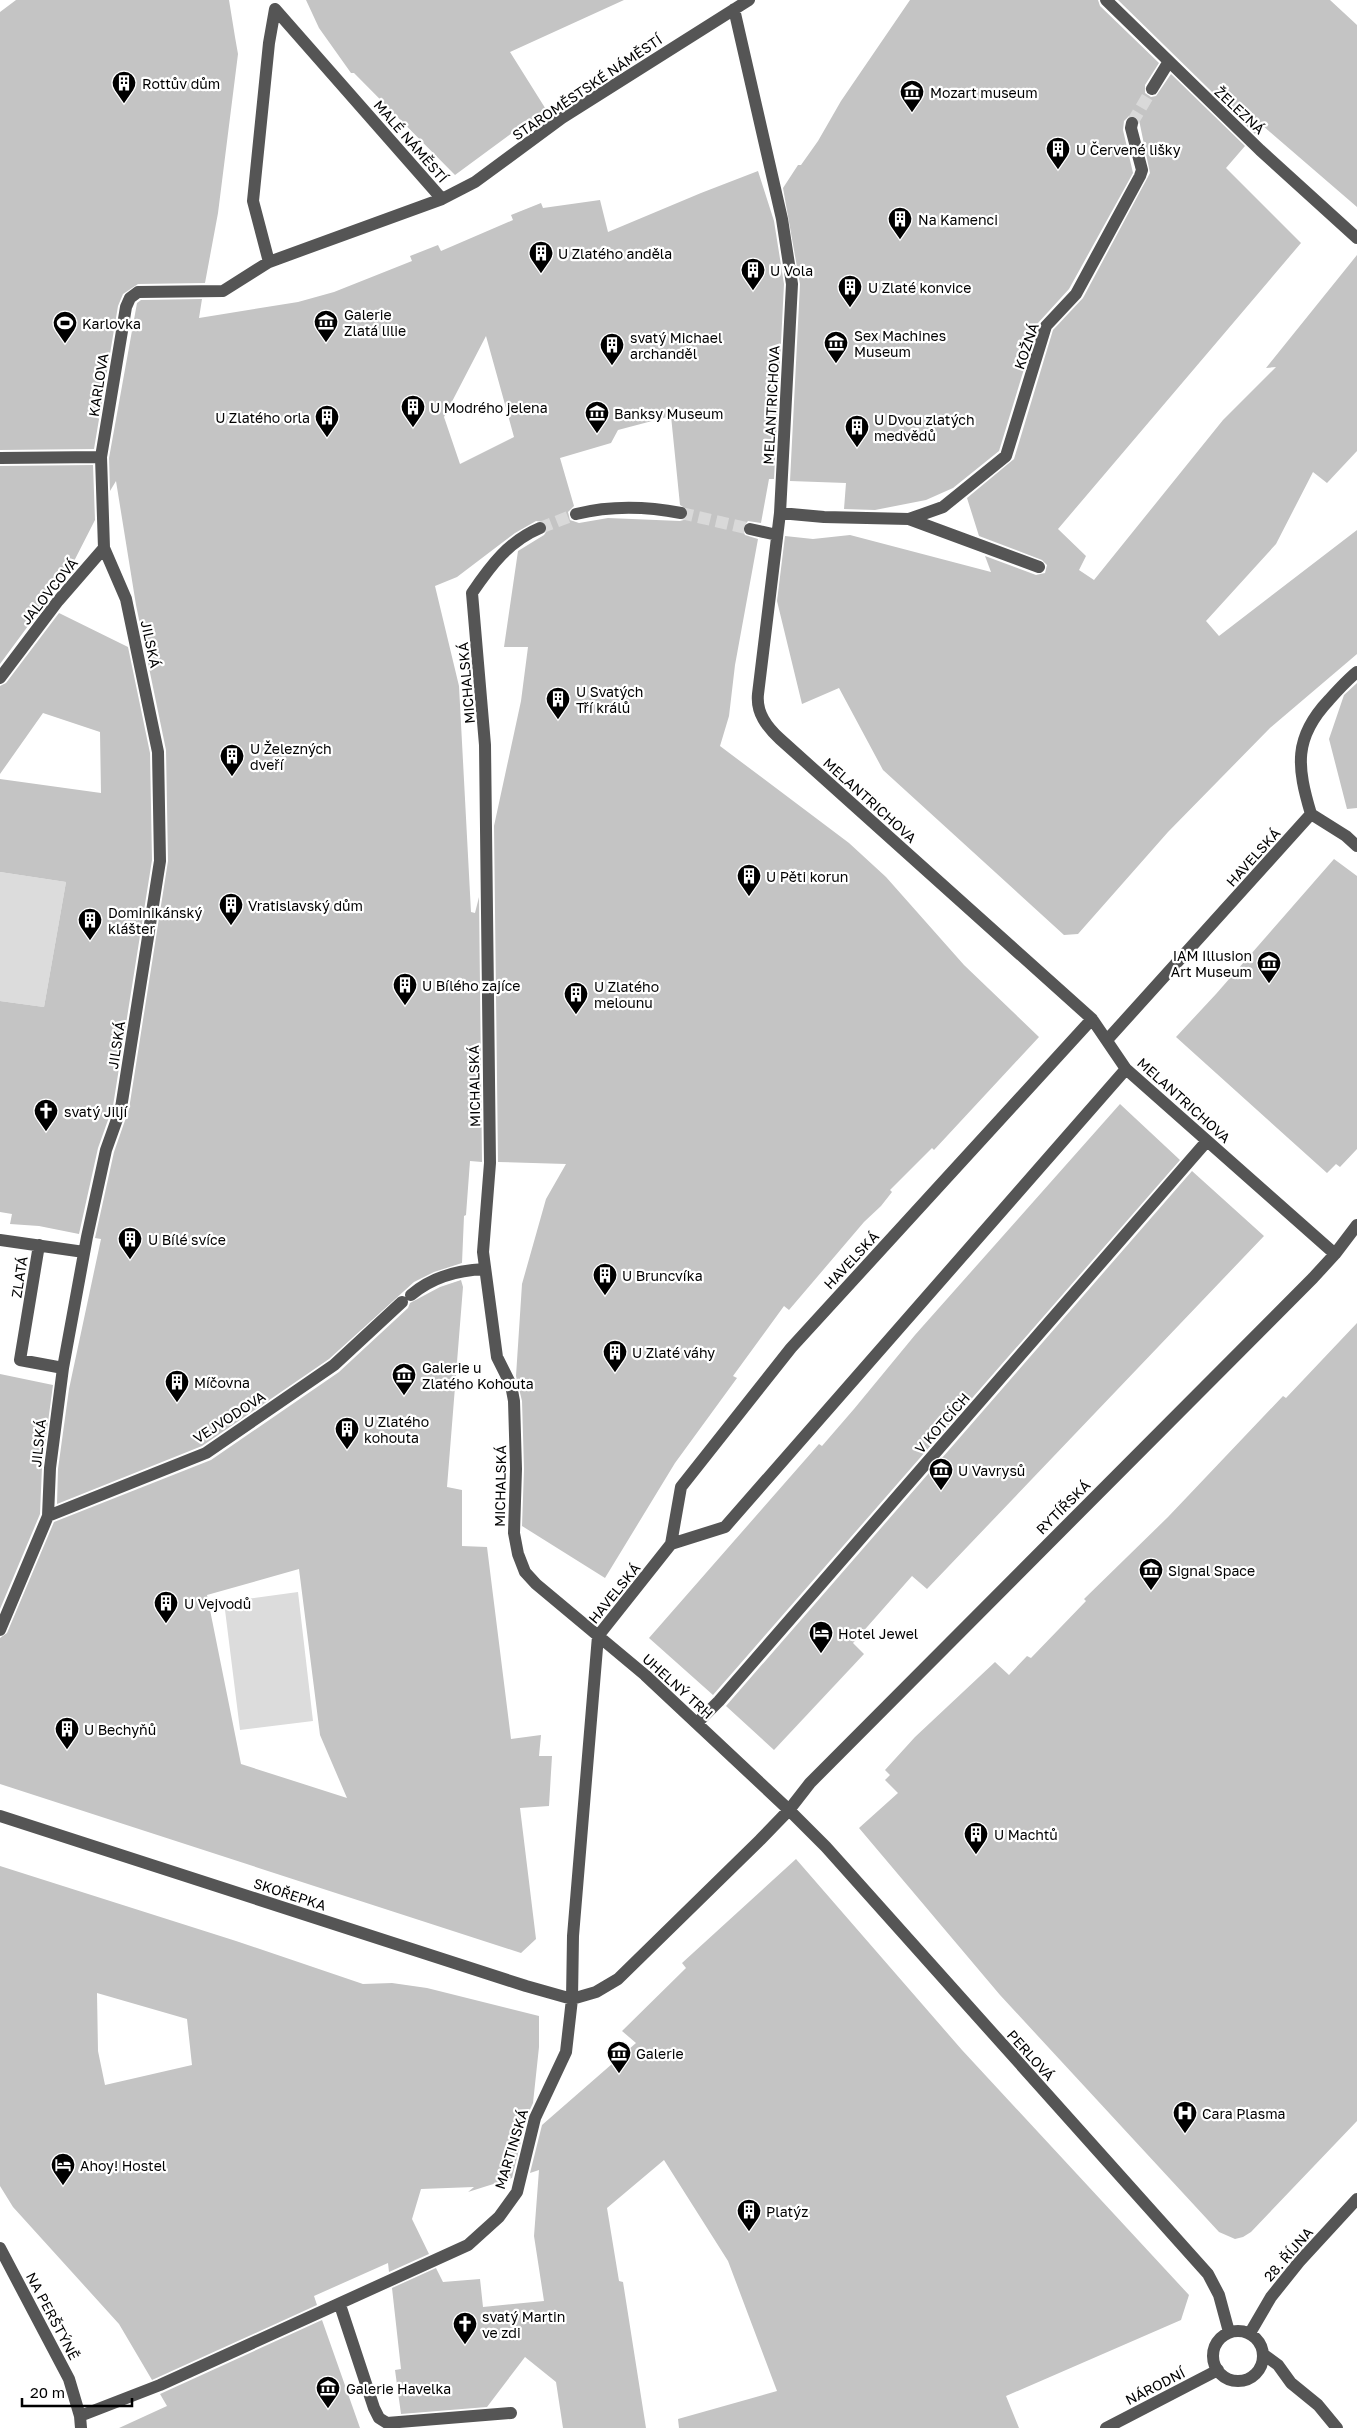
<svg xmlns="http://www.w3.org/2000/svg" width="1357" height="2428" viewBox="0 0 1357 2428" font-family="'Golos Text',sans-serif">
<rect width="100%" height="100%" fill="#fff"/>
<path fill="#dcdcdc" d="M 0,872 L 66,882 L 44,1007 L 0,1001 Z
M 298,1592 L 313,1721 L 240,1730 L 224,1602 Z"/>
<path fill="#c4c4c4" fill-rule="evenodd" d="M 16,0 L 229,0 L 235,37 L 238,54 L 218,213 L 205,283 L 138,284 L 123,294 L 118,306 L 94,449 L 0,450 L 0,12 Z
M 306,0 L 624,0 L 510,52 L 547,111 L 516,130 L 455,175 L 354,73 L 351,73 L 319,28 Z
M 910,0 L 1098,0 L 1100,6 L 1159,63 L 1145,85 L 1145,93 L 1151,97 L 1156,96 L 1171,74 L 1245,146 L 1226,168 L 1301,243 L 1058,529 L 1086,556 L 1079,570 L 1094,580 L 1223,420 L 1276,367 L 1266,368 L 1357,255 L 1357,451 L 1327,483 L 1313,472 L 1276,544 L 1206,621 L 1219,636 L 1357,530 L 1357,654 L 1270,728 L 1168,832 L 1078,934 L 1064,935 L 883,770 L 839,688 L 802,704 L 777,601 L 785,536 L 813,539 L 850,535 L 991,572 L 985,556 L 1036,575 L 1045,573 L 1047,565 L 1042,560 L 979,536 L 967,498 L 1014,459 L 1053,330 L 1083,298 L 1150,173 L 1139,120 L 1134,115 L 1129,116 L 1124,121 L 1123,130 L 1133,173 L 1069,289 L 1038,323 L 999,451 L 953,488 L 926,500 L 875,510 L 844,509 L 846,483 L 790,481 L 800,284 L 783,188 L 798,165 L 801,165 L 818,141 L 841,101 Z
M 1118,0 L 1330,0 L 1357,25 L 1357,207 L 1262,125 L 1255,134 Z
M 758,171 L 774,221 L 784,284 L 774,479 L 769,479 L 761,523 L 748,521 L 742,528 L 745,535 L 758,539 L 735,665 L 729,716 L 720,746 L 849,843 L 886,877 L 964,965 L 1039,1037 L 934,1150 L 932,1148 L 890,1190 L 892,1192 L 881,1206 L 864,1222 L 789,1310 L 784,1306 L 733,1376 L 737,1378 L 675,1463 L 605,1578 L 522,1526 L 524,1469 L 522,1401 L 516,1376 L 522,1284 L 546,1199 L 566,1164 L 498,1162 L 494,826 L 521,701 L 528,647 L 504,647 L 518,551 L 544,535 L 548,529 L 545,522 L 536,521 L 515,533 L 457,577 L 435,586 L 459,686 L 471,912 L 475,913 L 479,897 L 482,1162 L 470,1161 L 466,1215 L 464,1216 L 462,1263 L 434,1272 L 414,1282 L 329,1359 L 202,1446 L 57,1504 L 58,1469 L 69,1389 L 101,1239 L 95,1238 L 114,1152 L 129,1109 L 168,861 L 166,750 L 136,605 L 116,481 L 110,491 L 109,458 L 137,303 L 141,300 L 202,299 L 199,318 L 298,302 L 334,292 L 412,261 L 410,256 L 438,245 L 441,251 L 513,220 L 511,215 L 541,203 L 543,208 L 600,200 L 608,232 L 701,193 ZM 486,336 L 514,437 L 460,464 L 444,417 ZM 671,416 L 680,505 L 688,510 L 687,519 L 680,521 L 608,518 L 579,523 L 570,520 L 568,512 L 574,506 L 560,458 L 611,443 L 618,430 Z
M 93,465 L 95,520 L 70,569 L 0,664 L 0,466 Z
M 59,613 L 128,647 L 150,753 L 152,860 L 113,1106 L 98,1148 L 79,1234 L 39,1226 L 10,1224 L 12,1214 L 0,1212 L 0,1001 L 44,1007 L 66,882 L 0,872 L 0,779 L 101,793 L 100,732 L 43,713 L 0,774 L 0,686 L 6,683 Z
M 1357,683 L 1357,808 L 1347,809 L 1329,739 L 1344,695 Z
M 1334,859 L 1357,876 L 1357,1149 L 1340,1167 L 1336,1164 L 1327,1173 L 1176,1037 L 1216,994 Z
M 1120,1104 L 1180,1160 L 713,1695 L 649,1638 L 819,1444 L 822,1446 L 854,1409 L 915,1335 Z
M 1192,1171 L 1264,1236 L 927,1589 L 912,1576 L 853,1643 L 864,1654 L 774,1750 L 726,1706 Z
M 461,1280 L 463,1287 L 447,1487 L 462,1490 L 462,1546 L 487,1547 L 511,1739 L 541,1735 L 539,1756 L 552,1756 L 549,1806 L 520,1808 L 536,1939 L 521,1953 L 0,1784 L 0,1638 L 7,1633 L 54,1522 L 211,1460 L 339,1372 L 408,1308 L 410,1303 L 440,1287 ZM 299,1569 L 320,1735 L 347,1798 L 241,1764 L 207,1595 Z
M 1357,1323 L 1357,2121 L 1251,2232 L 1243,2237 L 1235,2239 L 1219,2232 L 1000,1995 L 859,1828 L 898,1793 L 885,1780 L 890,1775 L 885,1770 L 915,1737 L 995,1662 L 1009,1675 L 1027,1656 L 1031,1658 L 1086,1601 L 1084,1599 L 1168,1517 L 1283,1396 L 1286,1398 Z
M 0,1374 L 53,1385 L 42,1467 L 40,1514 L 0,1609 Z
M 796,1859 L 962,2050 L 1189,2295 L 1181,2320 L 1006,2396 L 1019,2428 L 679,2428 L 678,2419 L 777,2391 L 728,2261 L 664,2160 L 607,2208 L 619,2281 L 623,2282 L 646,2428 L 563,2428 L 556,2382 L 525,2357 L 487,2407 L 401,2414 L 395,2370 L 401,2369 L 392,2288 L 436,2268 L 443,2282 L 480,2279 L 483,2307 L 544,2301 L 534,2236 L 539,2170 L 530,2173 L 542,2125 L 636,2043 L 622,2031 L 686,1968 L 682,1963 Z
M 0,1866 L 236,1941 L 363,1984 L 392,1983 L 427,1988 L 539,2016 L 539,2047 L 533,2103 L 527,2116 L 512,2178 L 468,2192 L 474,2187 L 421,2189 L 412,2219 L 429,2254 L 389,2272 L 388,2263 L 314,2296 L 317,2305 L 152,2380 L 119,2324 L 13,2207 L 0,2186 ZM 97,1993 L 187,2019 L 192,2065 L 105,2085 L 98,2051 Z
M 322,2320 L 360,2428 L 119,2428 L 167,2406 L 160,2394 Z"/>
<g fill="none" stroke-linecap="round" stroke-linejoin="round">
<path stroke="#d9d9d9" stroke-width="12" stroke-dasharray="12 6" stroke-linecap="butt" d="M 1132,123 L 1152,89
M 681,513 L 750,529
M 540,528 L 576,514"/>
<path stroke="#555" stroke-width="12" d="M 1106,0 L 1260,150 L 1357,238
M 734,9 L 782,219 L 792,284 L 780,513 L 758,694 C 756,713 767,727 780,739 L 1092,1019 L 1126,1069 L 1335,1254
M 1152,89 L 1168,63
M 269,262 L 253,201 L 269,43 L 275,9 L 442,199
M 0,458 L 101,457
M 780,513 L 824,517 L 909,519 L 943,507 L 1006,456 L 1046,326 L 1076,294 L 1140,176 L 1142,170 L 1131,128 L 1132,123
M 576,514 C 612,505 645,506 681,513
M 909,519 L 1039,567
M 540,528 C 509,541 491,565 472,593 L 485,745 L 490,1163 L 483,1252 L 497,1357 L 511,1385 L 514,1401 L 516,1469 L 514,1533 L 518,1554 L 525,1572 L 536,1584 L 645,1675 L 789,1810 L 826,1847 L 1208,2274 L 1219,2295 L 1229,2332
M 750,529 L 777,535
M 0,678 L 58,601 L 104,548
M 1311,814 C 1297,767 1293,738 1329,700 C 1338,690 1347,680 1357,672
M 1311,814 L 1346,836 L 1357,846
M 1107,1040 L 1311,814
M 0,1240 L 84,1252
M 39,1245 L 20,1360 L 63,1368
M 411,1295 C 432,1277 458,1270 485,1269
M 48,1516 L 206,1453 L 334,1365 L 402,1302
M 671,1544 L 725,1527 L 1126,1069
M 0,1630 L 48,1516 L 50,1468 L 63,1368 L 87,1237 L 106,1150 L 121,1108 L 160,861 L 158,752 L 126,599 L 104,548 L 101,457 L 126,307 L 130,298 L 138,292 L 223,291 L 269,262 L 442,199 L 475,182 L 562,118 L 749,0
M 598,1636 L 671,1544 L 681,1487 L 791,1348 L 1092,1019
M 697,1723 L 719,1701 L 1207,1141
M 0,1816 L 526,1986 L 572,1999
M 572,1999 L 596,1992 L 618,1979 L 760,1840 L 789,1810 L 810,1783 L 1313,1278 L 1335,1254 L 1357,1225
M 0,2248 L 69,2379 L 80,2416 L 81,2428
M 340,2305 L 374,2408 L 379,2418 L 387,2423 L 511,2413
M1213 2356a25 25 0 1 1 50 0a25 25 0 1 1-50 0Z
M 1250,2333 L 1271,2297 L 1299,2262 L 1357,2199
M 1263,2354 L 1278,2365 L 1291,2383 L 1318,2405 L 1337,2428
M 80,2416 L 160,2385 L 468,2245 L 499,2217 L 517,2192 L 535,2118 L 566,2052 L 572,1999 L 573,1936 L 598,1636
M 1106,2428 L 1218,2370"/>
</g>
<defs>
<symbol id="building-pin" viewBox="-11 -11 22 30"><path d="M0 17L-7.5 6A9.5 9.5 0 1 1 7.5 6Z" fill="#000" stroke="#fff"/><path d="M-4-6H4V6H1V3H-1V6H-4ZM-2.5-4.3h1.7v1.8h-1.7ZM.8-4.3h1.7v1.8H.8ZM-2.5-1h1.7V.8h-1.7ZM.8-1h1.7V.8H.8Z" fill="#fff"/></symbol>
<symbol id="museum-pin" viewBox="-11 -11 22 30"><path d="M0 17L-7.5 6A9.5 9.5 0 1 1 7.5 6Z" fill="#000" stroke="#fff"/><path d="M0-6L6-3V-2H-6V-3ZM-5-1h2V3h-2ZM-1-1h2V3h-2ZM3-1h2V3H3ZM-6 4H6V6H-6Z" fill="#fff"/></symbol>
<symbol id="stadium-pin" viewBox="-11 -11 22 30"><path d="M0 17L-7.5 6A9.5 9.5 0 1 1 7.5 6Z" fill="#000" stroke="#fff"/><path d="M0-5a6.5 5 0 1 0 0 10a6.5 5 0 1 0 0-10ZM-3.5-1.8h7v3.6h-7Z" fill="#fff"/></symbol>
<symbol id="church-pin" viewBox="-11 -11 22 30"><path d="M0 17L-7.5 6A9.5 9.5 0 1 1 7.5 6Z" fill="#000" stroke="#fff"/><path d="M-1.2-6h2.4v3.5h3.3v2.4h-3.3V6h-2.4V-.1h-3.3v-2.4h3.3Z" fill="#fff"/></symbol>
<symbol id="hotel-pin" viewBox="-11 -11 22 30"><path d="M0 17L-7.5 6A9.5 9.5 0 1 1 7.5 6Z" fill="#000" stroke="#fff"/><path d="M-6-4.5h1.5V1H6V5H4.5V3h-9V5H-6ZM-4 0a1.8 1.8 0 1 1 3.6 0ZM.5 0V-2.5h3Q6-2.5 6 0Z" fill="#fff"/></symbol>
<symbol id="hospital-pin" viewBox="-11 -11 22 30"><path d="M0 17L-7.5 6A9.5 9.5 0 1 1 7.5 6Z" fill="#000" stroke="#fff"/><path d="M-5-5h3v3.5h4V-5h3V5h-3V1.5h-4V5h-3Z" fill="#fff"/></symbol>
</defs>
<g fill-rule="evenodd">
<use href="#building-pin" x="110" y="69" width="28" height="38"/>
<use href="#museum-pin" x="898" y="78" width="28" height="38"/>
<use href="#building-pin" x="1044" y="135" width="28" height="38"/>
<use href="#building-pin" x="886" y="205" width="28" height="38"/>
<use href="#building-pin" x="527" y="239" width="28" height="38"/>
<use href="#building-pin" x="739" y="256" width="28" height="38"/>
<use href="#building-pin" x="836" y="273" width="28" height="38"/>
<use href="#museum-pin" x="312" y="308" width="28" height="38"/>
<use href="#stadium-pin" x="51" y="309" width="28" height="38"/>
<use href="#museum-pin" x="822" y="329" width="28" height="38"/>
<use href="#building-pin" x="598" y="331" width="28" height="38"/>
<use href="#building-pin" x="399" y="393" width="28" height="38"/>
<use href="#museum-pin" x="583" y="399" width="28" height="38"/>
<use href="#building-pin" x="313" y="403" width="28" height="38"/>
<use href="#building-pin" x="843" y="413" width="28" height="38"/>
<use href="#building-pin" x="544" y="685" width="28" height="38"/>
<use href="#building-pin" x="218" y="742" width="28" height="38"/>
<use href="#building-pin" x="735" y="862" width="28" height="38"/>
<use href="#building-pin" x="217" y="891" width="28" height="38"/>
<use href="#building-pin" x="76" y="906" width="28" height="38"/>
<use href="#museum-pin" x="1255" y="949" width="28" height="38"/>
<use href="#building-pin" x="391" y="971" width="28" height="38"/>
<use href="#building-pin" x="562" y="980" width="28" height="38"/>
<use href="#church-pin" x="32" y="1097" width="28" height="38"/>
<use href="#building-pin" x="116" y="1225" width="28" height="38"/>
<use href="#building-pin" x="591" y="1261" width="28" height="38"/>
<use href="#building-pin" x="601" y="1338" width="28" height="38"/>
<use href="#museum-pin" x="390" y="1361" width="28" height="38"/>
<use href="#building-pin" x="163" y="1368" width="28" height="38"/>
<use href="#building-pin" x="333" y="1415" width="28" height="38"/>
<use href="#museum-pin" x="927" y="1456" width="28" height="38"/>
<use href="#museum-pin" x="1137" y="1556" width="28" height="38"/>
<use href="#building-pin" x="152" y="1589" width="28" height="38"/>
<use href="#hotel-pin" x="807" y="1619" width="28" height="38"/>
<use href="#building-pin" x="53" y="1715" width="28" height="38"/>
<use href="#building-pin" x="962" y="1820" width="28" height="38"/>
<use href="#museum-pin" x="605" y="2039" width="28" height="38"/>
<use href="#hospital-pin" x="1171" y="2099" width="28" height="38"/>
<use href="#hotel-pin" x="49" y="2151" width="28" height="38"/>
<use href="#building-pin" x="735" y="2197" width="28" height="38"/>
<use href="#church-pin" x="451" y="2310" width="28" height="38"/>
<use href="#museum-pin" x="314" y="2374" width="28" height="38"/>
</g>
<g text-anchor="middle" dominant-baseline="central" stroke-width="4.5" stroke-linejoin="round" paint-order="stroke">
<g font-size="14" fill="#000" stroke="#fff" text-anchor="start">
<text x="142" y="83">Rottův dům</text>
<text x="930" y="92">Mozart museum</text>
<text x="1076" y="149">U Červené lišky</text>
<text x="918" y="219">Na Kamenci</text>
<text x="558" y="253">U Zlatého anděla</text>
<text x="770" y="270">U Vola</text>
<text x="868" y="287">U Zlaté konvice</text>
<text x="344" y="314">Galerie<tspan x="344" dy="16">Zlatá lilie</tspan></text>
<text x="82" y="323">Karlovka</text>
<text x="854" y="335">Sex Machines<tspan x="854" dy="16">Museum</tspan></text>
<text x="630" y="337">svatý Michael<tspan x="630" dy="16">archanděl</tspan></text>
<text x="430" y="407">U Modrého jelena</text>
<text x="614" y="413">Banksy Museum</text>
<text x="310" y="417" text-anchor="end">U Zlatého orla</text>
<text x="874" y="419">U Dvou zlatých<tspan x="874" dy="16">medvědů</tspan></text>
<text x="576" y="691">U Svatých<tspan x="576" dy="16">Tří králů</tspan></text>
<text x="250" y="748">U Železných<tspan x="250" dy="16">dveří</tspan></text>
<text x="766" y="876">U Pěti korun</text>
<text x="248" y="905">Vratislavský dům</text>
<text x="108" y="912">Dominikánský<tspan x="108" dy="16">klášter</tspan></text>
<text x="1252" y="955" text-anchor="end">IAM Illusion<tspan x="1252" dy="16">Art Museum</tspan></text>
<text x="422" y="985">U Bílého zajíce</text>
<text x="594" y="986">U Zlatého<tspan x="594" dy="16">melounu</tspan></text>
<text x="64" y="1111">svatý Jiljí</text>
<text x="148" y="1239">U Bílé svíce</text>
<text x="622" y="1275">U Bruncvíka</text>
<text x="632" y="1352">U Zlaté váhy</text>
<text x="422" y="1367">Galerie u<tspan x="422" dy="16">Zlatého Kohouta</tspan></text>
<text x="194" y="1382">Míčovna</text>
<text x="364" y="1421">U Zlatého<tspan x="364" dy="16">kohouta</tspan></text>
<text x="958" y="1470">U Vavrysů</text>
<text x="1168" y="1570">Signal Space</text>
<text x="184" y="1603">U Vejvodů</text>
<text x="838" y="1633">Hotel Jewel</text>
<text x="84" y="1729">U Bechyňů</text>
<text x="994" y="1834">U Machtů</text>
<text x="636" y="2053">Galerie</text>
<text x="1202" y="2113">Cara Plasma</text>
<text x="80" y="2165">Ahoy! Hostel</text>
<text x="766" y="2211">Platýz</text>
<text x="482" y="2316">svatý Martin<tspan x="482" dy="16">ve zdi</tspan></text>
<text x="346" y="2388">Galerie Havelka</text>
</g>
<g font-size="14" fill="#000" stroke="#fff">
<text transform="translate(587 87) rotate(-34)">STAROMĚSTSKÉ NÁMĚSTÍ</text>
<text transform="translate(1240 110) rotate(43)">ŽELEZNÁ</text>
<text transform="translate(411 141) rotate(49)">MALÉ NÁMĚSTÍ</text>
<text transform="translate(1026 346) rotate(-71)">KOŽNÁ</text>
<text transform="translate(98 385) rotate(-81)">KARLOVA</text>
<text transform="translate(771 405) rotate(-87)">MELANTRICHOVA</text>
<text transform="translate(49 591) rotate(-51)">JALOVCOVÁ</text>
<text transform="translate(151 644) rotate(78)">JILSKÁ</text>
<text transform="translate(466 683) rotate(-95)">MICHALSKÁ</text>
<text transform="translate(870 800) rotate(42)">MELANTRICHOVA</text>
<text transform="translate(1253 857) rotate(-48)">HAVELSKÁ</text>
<text transform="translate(116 1045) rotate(-81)">JILSKÁ</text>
<text transform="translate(474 1086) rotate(-91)">MICHALSKÁ</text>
<text transform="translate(1184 1100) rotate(42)">MELANTRICHOVA</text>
<text transform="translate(851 1260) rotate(-47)">HAVELSKÁ</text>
<text transform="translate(19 1277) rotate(-81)">ZLATÁ</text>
<text transform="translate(229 1417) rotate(-33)">VEJVODOVA</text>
<text transform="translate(942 1423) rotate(-49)">V KOTCÍCH</text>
<text transform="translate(38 1443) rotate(-84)">JILSKÁ</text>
<text transform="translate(500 1486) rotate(-89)">MICHALSKÁ</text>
<text transform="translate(1063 1507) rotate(-45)">RYTÍŘSKÁ</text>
<text transform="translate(614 1593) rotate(-51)">HAVELSKÁ</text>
<text transform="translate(678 1686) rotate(42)">UHELNÝ TRH</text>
<text transform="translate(290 1894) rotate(18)">SKOŘEPKA</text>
<text transform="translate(1031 2055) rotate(48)">PERLOVÁ</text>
<text transform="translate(511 2149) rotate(-73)">MARTINSKÁ</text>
<text transform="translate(1288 2254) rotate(-49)">28. ŘÍJNA</text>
<text transform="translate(53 2316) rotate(62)">NA PERŠTÝNĚ</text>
<text transform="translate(1155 2386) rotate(-27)">NÁRODNÍ</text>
</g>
</g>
<path d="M22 2398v8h110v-8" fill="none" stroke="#000000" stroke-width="2.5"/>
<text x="30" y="2398" font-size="15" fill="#000000" stroke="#ffffff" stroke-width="4" paint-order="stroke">20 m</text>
</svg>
